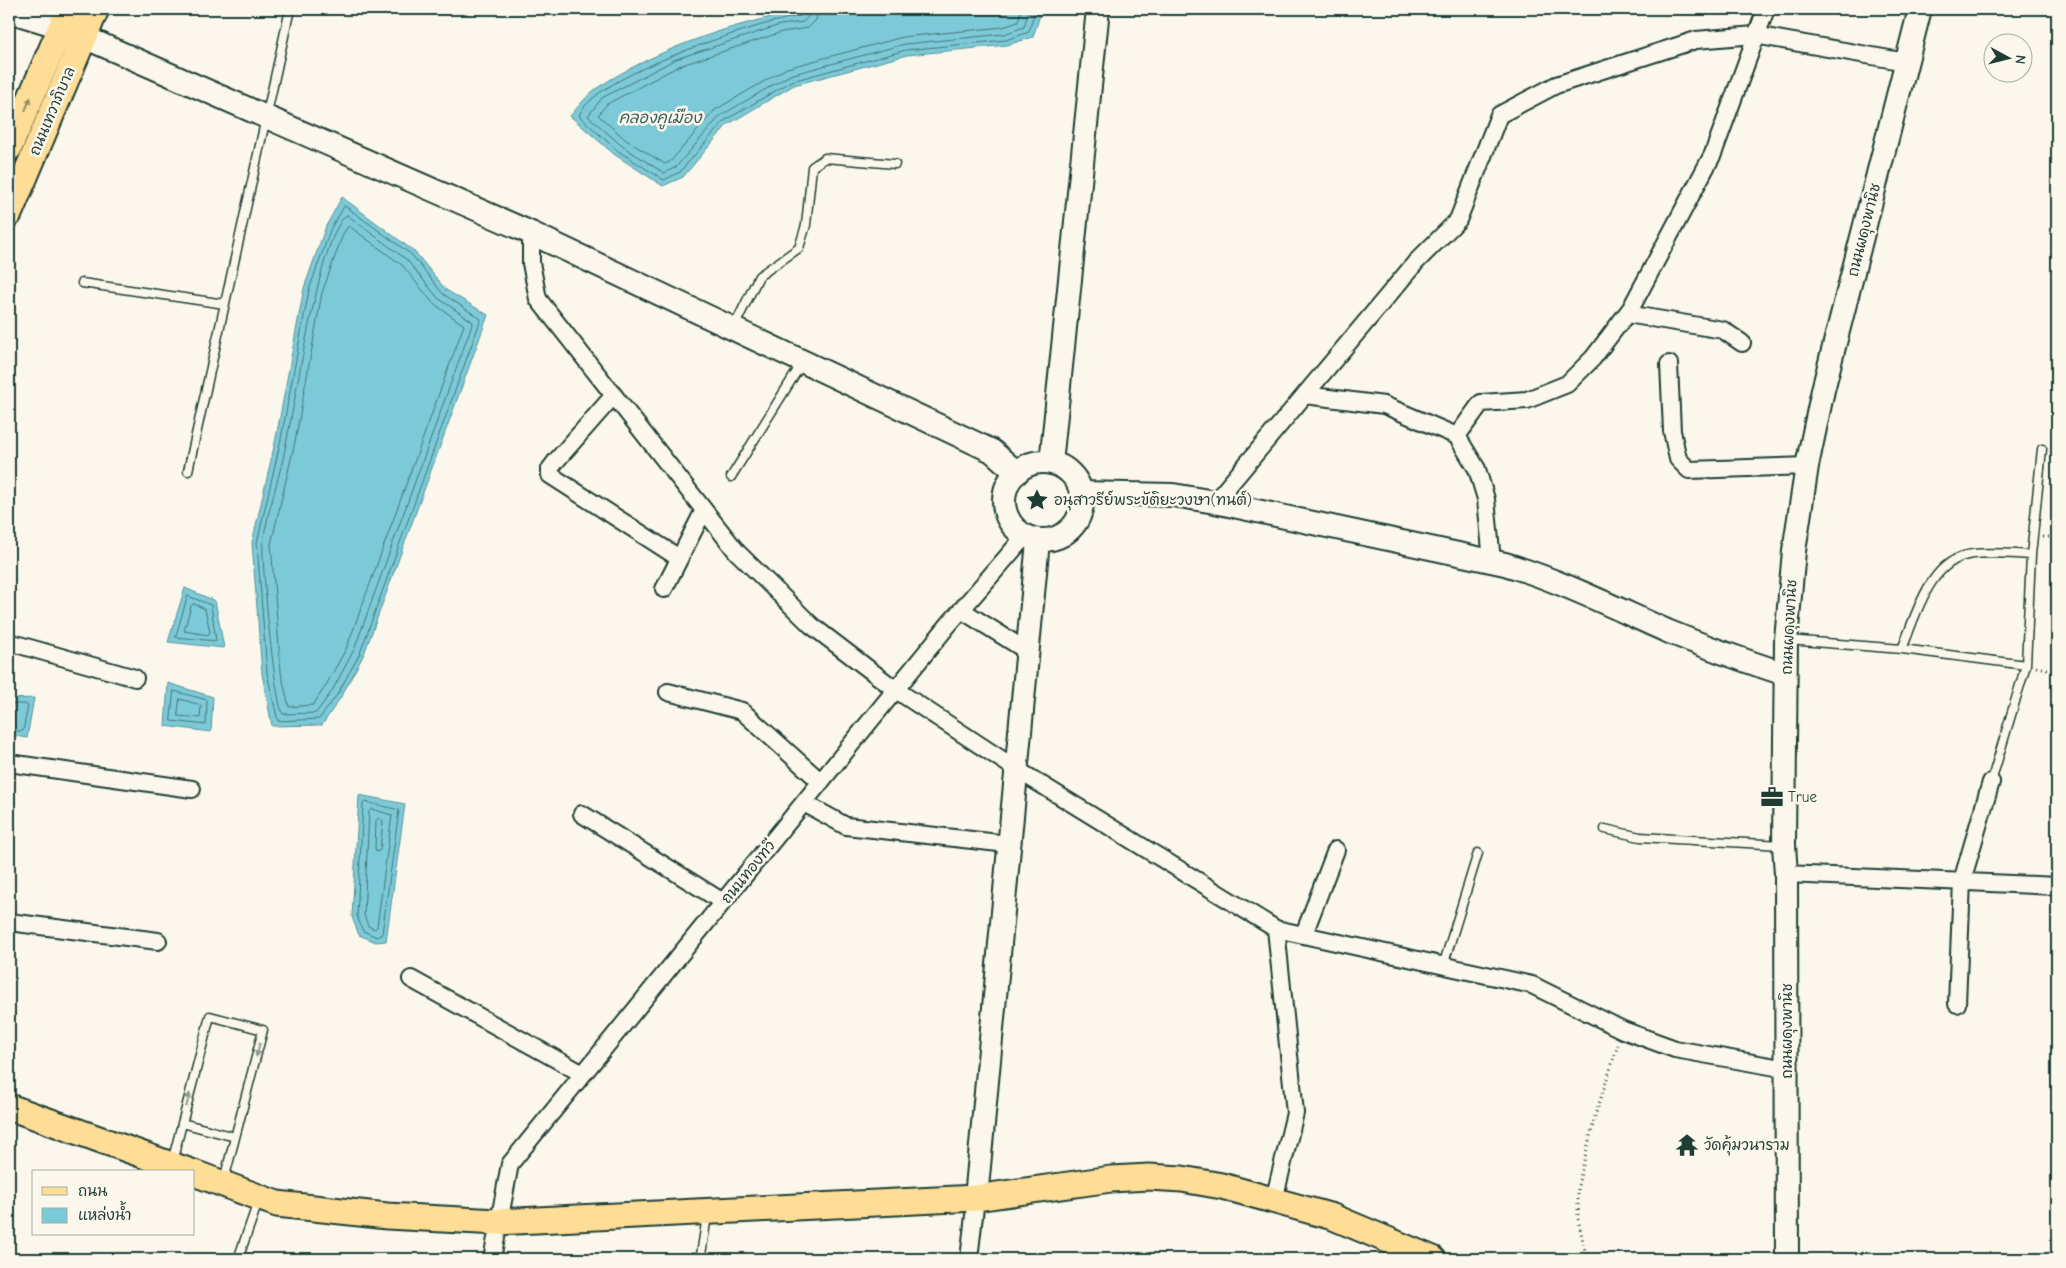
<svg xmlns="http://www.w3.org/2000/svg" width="2066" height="1268" viewBox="0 0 2066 1268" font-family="'Comic Neue','Playpen Sans Thai',sans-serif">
<rect width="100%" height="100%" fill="#fbf7ec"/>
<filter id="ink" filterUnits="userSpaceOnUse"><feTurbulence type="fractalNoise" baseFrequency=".02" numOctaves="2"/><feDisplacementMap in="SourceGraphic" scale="10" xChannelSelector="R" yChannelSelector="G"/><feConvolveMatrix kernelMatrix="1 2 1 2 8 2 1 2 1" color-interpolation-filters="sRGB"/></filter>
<g filter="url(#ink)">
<path fill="#7bcad8" stroke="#569296" d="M 817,9 L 1040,9 L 1040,15 L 1033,37 L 1007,45 L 907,55 L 794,85 L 727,125 L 683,177 L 663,186 L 615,155 L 570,116 C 578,107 587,95 597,88 C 658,48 745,18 817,9 Z
M 342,197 L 415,252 L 446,290 L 488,315 L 364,654 L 341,697 L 322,725 L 272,726 L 262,674 L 252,543 L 276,438 L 304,288 L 326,226 Z
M 185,588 L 215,601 L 224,648 L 168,642 Z
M 168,683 L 213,697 L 211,732 L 165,726 Z
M 34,698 L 27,738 L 9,735 L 9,699 Z
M 359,795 L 405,804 L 386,941 L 376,942 L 359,935 L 352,917 Z"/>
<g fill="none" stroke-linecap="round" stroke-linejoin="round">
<path stroke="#447576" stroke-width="1" d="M 805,9 L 800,16 C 759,22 591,76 579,116 L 618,151 L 664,180 L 680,172 L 724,121 L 792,81 L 906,50 L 1006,40 L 1029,32 L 1035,9
M 811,9 L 809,16 L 803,22 L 780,25 L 676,59 L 602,98 L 588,116 L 622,146 L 664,173 L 676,167 L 720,116 L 790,75 L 905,44 L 1004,34 L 1024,27 L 1029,9
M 818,9 L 816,20 L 808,28 L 782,32 L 679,66 L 607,104 L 598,115 L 626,140 L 665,164 L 671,161 L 715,110 L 787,68 L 903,37 L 1003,27 L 1018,22 L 1021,9
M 345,206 L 412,255 L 443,294 L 481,319 L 360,653 L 337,695 L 319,719 L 278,721 L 267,673 L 257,543 L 281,439 L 309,290 L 331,228 Z
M 347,215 L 407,260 L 438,298 L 473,322 L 354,650 L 332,691 L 316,713 L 283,714 C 275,704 261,560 263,542 C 268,508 281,474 287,439 C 295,403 321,229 347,215 Z
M 349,226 L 402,265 L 433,303 L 464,325 L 347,647 L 325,687 L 313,705 L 289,707 L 281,672 L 271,544 L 295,442 L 322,293 L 343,234 Z
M 188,596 L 211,605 L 216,641 L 176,637 Z
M 194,604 L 205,609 L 210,632 L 208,635 L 184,631 L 191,606 Z
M 174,691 L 207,700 L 206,725 L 171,721 Z
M 180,699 L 201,705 L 200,718 L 178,716 Z
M 9,704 L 25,704 L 28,706 L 23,731 L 9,731
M 366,802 L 399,810 L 382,934 L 377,937 L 363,931 L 357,916 L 363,804 Z
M 372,809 L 392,815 L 377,927 L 375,929 L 368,926 L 364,915 L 369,812 Z
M 379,818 L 383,821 L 380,850 L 377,852 L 375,849 L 376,821 Z"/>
<defs>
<path id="lane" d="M 82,283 L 225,304
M 734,327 L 759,276 L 799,248 L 806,225 L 812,167 L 825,158 L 895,164
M 188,471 L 290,9
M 731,477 L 802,363
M 1788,640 L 1902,649 L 2026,665
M 1902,649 C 1916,616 1929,559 1973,554 C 1992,552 2012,554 2031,555
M 1991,782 L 2026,665 L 2031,555 L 2042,449
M 1605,829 L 1640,837 L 1782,845
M 1443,966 L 1478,853
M 182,1123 L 235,1137
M 172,1162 L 210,1016 L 263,1030 L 224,1180
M 701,1255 L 707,1216
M 238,1259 L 258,1202"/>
<path id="street" d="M 531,233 L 531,263 L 538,299 L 737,552 L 811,625 L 896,690 L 1016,769 L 1276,929 L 1532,985 L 1623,1030 L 1675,1049 L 1787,1069
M 1627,314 L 1723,330 L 1742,343
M 1669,364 L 1672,431 L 1678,459 L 1689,470 L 1807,466
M 614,395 L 556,461 L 550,469 L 550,475 L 679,558
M 1305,395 L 1384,405 L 1457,436 L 1477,469 L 1486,499 L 1492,561
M 1457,436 L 1481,403 L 1527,400 L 1567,384 L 1593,358 L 1631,308 L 1713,154 L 1766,9
M 1215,502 L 1416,262 L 1458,220 L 1499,115 L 1556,85 L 1696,40 L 1755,35 L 1906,62
M 664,589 L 704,510
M 963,611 L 1027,651
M 9,642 L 135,678
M 668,692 L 742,711 L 821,782
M 9,763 L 192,789
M 804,803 L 846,826 L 1008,844
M 582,814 L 723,902
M 1786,874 L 2057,886
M 9,922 L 158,941
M 1304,934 L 1336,850
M 411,979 L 583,1074
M 1957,1004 L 1962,881 L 1991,782
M 1274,1200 L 1295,1113 L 1276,929
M 492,1259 L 510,1164 L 949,624 L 1025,536
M 969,1259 L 976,1198"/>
<path id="secondary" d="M 9,11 L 61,27
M 84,37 L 531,233 L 992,451 L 1017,473
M1004 501a39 39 0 1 1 78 0a39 39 0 1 1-78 0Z
M 1051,463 L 1098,9
M 1082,493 L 1173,495 L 1215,502 L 1505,564 C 1561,581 1613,607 1667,631 C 1706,647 1745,661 1785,674
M 976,1198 L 1038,541
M 1787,1259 L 1786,874 L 1784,845 L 1786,640 L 1794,551 L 1807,466 L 1823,390 L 1920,9"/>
<path id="primary" d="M 9,148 L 69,9
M 9,214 L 96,9
M 9,1107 L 191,1172
M 194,1173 L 277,1204 L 387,1216 L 498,1222 L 976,1198 L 1111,1179 L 1149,1177 L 1182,1179 L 1222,1186 L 1333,1217 L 1433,1259"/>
</defs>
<use href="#lane" stroke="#1f3d34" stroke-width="11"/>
<use href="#street" stroke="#1f3d34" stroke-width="20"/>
<use href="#secondary" stroke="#1f3d34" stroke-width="26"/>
<use href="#primary" stroke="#1f3d34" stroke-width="29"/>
<path stroke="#1f3d34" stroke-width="3" stroke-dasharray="1 4" stroke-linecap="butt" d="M 2043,537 L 2057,537
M 2036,667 L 2057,671
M 1587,1259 L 1578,1219 L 1578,1186 L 1595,1116 L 1618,1045"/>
<use href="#lane" stroke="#fbf7ec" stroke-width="8"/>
<use href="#street" stroke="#fbf7ec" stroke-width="16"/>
<use href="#secondary" stroke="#fbf7ec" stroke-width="22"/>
<use href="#primary" stroke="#fedd96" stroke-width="25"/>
</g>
<defs><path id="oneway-solid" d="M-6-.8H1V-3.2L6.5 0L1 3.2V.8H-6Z" transform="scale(1.25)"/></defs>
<use fill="#8e8d65" href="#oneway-solid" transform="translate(28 104) rotate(-67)"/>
<g fill="#8d9a90">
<use href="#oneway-solid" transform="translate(258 1050) rotate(104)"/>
<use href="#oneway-solid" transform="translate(188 1100) rotate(-76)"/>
</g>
</g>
<defs>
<symbol id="sight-bare" viewBox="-9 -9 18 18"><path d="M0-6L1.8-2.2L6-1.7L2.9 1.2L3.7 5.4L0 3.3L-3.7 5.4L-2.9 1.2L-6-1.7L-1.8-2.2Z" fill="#1f3d34" stroke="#fbf7ec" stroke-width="2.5" paint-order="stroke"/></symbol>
<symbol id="office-bare" viewBox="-9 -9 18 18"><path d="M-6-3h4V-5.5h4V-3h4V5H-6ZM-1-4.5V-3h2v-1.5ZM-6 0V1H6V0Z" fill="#1f3d34" stroke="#fbf7ec" stroke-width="2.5" paint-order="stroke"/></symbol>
<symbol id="temple-bare" viewBox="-9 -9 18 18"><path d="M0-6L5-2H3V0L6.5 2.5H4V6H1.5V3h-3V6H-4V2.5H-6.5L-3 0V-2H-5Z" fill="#1f3d34" stroke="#fbf7ec" stroke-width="2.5" paint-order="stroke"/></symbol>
</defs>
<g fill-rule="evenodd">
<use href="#sight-bare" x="1021" y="484" width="32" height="32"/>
<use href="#office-bare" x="1756" y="781" width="32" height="32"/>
<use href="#temple-bare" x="1671" y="1129" width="32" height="32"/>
</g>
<g text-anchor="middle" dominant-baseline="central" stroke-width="5" stroke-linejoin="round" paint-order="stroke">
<g font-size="15" fill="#1f3d34" stroke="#fbf7ec">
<text transform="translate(52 111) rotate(-67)">ถนนเทวาภิบาล</text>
<text transform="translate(1864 230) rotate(-76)">ถนนผดุงพานิช</text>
<text transform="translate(1789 627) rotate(-87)">ถนนผดุงพานิช</text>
<text transform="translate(748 872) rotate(-51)">ถนนทองทวี</text>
<text transform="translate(1787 1031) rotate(-90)">ถนนผดุงพานิช</text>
</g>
<g font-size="15" fill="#1f3d34" stroke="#fbf7ec" text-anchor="start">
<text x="1054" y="500">อนุสาวรีย์พระขัติยะวงษา(ทนต์)</text>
<text x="1788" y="797">True</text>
<text x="1704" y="1145">วัดคุ้มวนาราม</text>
</g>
<g font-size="16" font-style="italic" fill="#36605d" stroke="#fbf7ec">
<text x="660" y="118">คลองคูเมือง</text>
</g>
</g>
<rect width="2066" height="1268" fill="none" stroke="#fbf7ec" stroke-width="30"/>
<rect x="15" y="15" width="2036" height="1238" fill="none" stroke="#1f3d34" stroke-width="2" filter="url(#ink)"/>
<rect x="32" y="1170" width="162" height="65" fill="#fbf7ec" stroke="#a3ada2"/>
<rect x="42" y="1187" width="25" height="8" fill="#fedd96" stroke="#a3ada2"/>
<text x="78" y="1196" font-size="15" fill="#1f3d34">ถนน</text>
<rect x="42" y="1208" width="25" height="15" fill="#7bcad8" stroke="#a3ada2"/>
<text x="78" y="1220" font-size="15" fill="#1f3d34">แหล่งน้ำ</text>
<g transform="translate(2008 58) rotate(97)"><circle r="24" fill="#fbf7ec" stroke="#a3ada2"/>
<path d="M0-4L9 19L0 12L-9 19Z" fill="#1f3d34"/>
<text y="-8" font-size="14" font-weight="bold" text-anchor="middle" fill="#1f3d34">N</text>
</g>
</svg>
